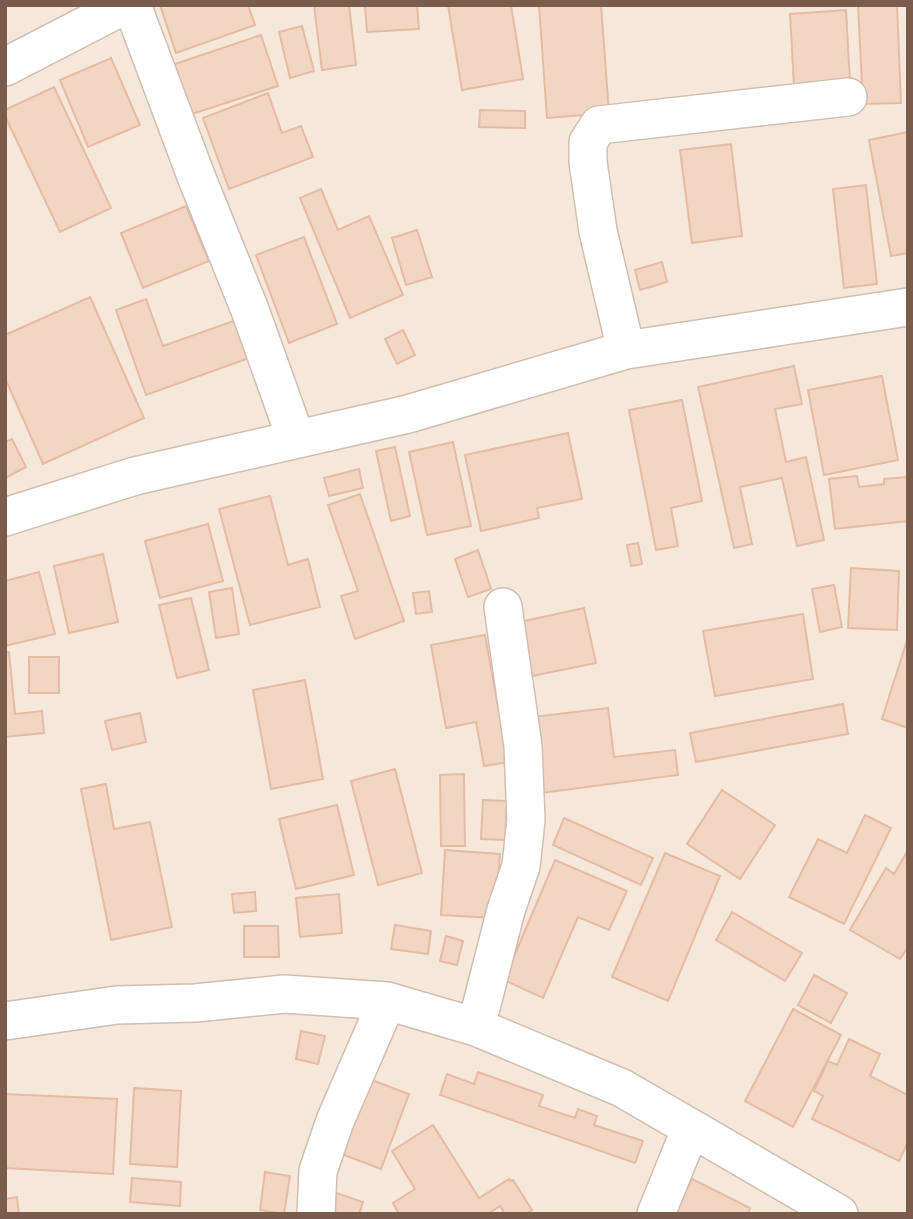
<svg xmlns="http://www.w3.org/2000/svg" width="913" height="1219" viewBox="0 0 913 1219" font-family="Lato,sans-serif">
<rect width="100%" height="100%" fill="#fdf6ec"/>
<path fill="#f5e8da" d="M 5,5 L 908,5 L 908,1214 L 5,1214 Z"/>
<path fill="#f3d5c3" stroke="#e6bba3" stroke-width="2" d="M 160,5 L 248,5 L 255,25 L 176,53 Z
M 314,5 L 349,5 L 356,65 L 322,70 Z
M 365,5 L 417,5 L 419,29 L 367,32 Z
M 448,5 L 511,5 L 523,79 L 462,90 Z
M 539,5 L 601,5 L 609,113 L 547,118 Z
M 858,5 L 897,5 L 901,103 L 863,104 Z
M 846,10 L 850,82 L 794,86 L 790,14 Z
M 302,26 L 314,71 L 290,78 L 279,32 Z
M 261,35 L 278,86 L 189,115 L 172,65 Z
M 111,58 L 140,125 L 88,147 L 60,80 Z
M 54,87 L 111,208 L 60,232 L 5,116 L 5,110 Z
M 268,93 L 282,133 L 301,126 L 313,157 L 229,189 L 203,118 Z
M 480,110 L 525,111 L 525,128 L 479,127 Z
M 908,132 L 908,253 L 891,256 L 869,140 Z
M 731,144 L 742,236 L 692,243 L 680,150 Z
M 866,185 L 877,284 L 844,288 L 833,189 Z
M 321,189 L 338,230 L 369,216 L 403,295 L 350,318 L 300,198 Z
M 186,206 L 209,261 L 143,288 L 121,233 Z
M 417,230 L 432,277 L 406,285 L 392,238 Z
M 304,237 L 337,324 L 289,343 L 256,255 Z
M 662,262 L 667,282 L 640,290 L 635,270 Z
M 90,297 L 144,418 L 43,464 L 5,378 L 5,335 Z
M 146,299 L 163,346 L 242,318 L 255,356 L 146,395 L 116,310 Z
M 403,330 L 415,355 L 397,364 L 385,339 Z
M 794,366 L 802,404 L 775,409 L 786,462 L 806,457 L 824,540 L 797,546 L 782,478 L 740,487 L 752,544 L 734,548 L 698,387 Z
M 882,376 L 898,460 L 824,475 L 808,390 Z
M 682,400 L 702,501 L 671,508 L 678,546 L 656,550 L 629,410 Z
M 568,433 L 582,499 L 537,508 L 539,518 L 481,531 L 465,455 Z
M 12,439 L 26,467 L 5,478 L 5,442 Z
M 453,442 L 471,526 L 427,535 L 409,452 Z
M 395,447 L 410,516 L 391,521 L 376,451 Z
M 359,469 L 363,488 L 329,496 L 324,478 Z
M 857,476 L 859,487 L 884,484 L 884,479 L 908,477 L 908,521 L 835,529 L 829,479 Z
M 360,494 L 404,621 L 355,639 L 341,596 L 358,591 L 328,505 Z
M 270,496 L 288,565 L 308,559 L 320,607 L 250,625 L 219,509 Z
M 208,524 L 223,581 L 160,598 L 145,541 Z
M 638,543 L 642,564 L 631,566 L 627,545 Z
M 478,550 L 491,589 L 468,597 L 455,559 Z
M 103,554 L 118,622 L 69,633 L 54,566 Z
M 851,568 L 899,571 L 897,630 L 848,628 Z
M 39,572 L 55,634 L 5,646 L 5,581 Z
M 834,585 L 842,627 L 820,632 L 812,589 Z
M 232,588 L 239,634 L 216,638 L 209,592 Z
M 429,591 L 432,612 L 416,614 L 413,593 Z
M 191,598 L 209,670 L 177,678 L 159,605 Z
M 584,608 L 596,663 L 532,676 L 520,622 Z
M 803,614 L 813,679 L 715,696 L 703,631 Z
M 485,635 L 508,762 L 484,766 L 476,722 L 446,728 L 431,645 Z
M 908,637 L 908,728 L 882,719 Z
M 5,652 L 9,652 L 15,714 L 42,711 L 44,733 L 5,737 Z
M 29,657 L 59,657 L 59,693 L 29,693 Z
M 305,680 L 323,779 L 271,789 L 253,690 Z
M 843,704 L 848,734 L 696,762 L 690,733 Z
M 608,708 L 614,757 L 675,750 L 678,775 L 542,793 L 532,717 Z
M 140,713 L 146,742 L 112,750 L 105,721 Z
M 395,769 L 422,873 L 378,885 L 351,781 Z
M 464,774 L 465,846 L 441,846 L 440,775 Z
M 106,784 L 114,829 L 150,822 L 172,927 L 111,940 L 81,789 Z
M 722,790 L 775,825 L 740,879 L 687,844 Z
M 483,800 L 507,801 L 505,840 L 481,839 Z
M 337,805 L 354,875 L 296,889 L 279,819 Z
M 865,815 L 891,828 L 844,924 L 789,897 L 818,839 L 847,853 Z
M 564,818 L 653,858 L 641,885 L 553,845 Z
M 445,850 L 500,854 L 495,918 L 441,915 Z
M 908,850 L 908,947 L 900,959 L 850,930 L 886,868 L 894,874 Z
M 665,853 L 720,876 L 668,1001 L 612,977 Z
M 555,860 L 627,891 L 609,930 L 578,917 L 543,998 L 504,980 Z
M 255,892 L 256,911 L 234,913 L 232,894 Z
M 339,894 L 342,933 L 300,937 L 296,898 Z
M 732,912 L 802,953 L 785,981 L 716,940 Z
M 395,925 L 431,931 L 428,954 L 391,949 Z
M 244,926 L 278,926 L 279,957 L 244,957 Z
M 446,936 L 463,941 L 457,965 L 440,961 Z
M 814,975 L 847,993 L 831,1023 L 798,1005 Z
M 793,1009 L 841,1035 L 793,1127 L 745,1101 Z
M 301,1031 L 325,1036 L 318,1064 L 296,1059 Z
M 849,1039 L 880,1054 L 870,1076 L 908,1095 L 908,1142 L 899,1161 L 812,1119 L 823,1096 L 814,1091 L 828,1061 L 837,1065 Z
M 478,1072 L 543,1095 L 539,1106 L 575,1118 L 578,1109 L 597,1116 L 594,1125 L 643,1141 L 635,1163 L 440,1095 L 447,1074 L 474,1084 Z
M 361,1076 L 409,1094 L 381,1169 L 333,1151 Z
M 134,1088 L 181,1091 L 177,1167 L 130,1164 Z
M 5,1094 L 117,1099 L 113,1174 L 5,1168 Z
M 433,1125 L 479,1198 L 509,1179 L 510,1181 L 513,1180 L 532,1210 L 526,1214 L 505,1214 L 500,1206 L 488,1214 L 399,1214 L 393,1203 L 415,1189 L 392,1151 Z
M 265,1172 L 290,1176 L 284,1214 L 260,1210 Z
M 132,1178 L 181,1182 L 180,1206 L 130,1202 Z
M 692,1179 L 750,1208 L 748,1214 L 675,1214 Z
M 325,1189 L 363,1202 L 359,1214 L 335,1214 L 319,1208 Z
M 17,1197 L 19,1214 L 5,1214 L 5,1199 Z"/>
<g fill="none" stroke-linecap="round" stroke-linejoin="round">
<defs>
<path id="minor" d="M 132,5 L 196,176 L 250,310 L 296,439
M 5,67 L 125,5
M 626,350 L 598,231 L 588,162 L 588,142 L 599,125 L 848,97
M 5,517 L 135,476 L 408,414 L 626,350 L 908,307
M 5,1021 L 117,1005 L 195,1003 L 284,994 L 387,1001 L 476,1027 L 622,1088 L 839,1214
M 476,1027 L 506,910 L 521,866 L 526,820 L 523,746 L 503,607
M 316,1214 L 318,1171 L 335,1121 L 387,1001
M 656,1214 L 691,1128"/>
</defs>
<use href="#minor" stroke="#d1beb0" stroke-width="40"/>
<use href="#minor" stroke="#fff" stroke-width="37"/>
</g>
<rect width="913" height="1219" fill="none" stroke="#7a5c4d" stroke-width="14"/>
</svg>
